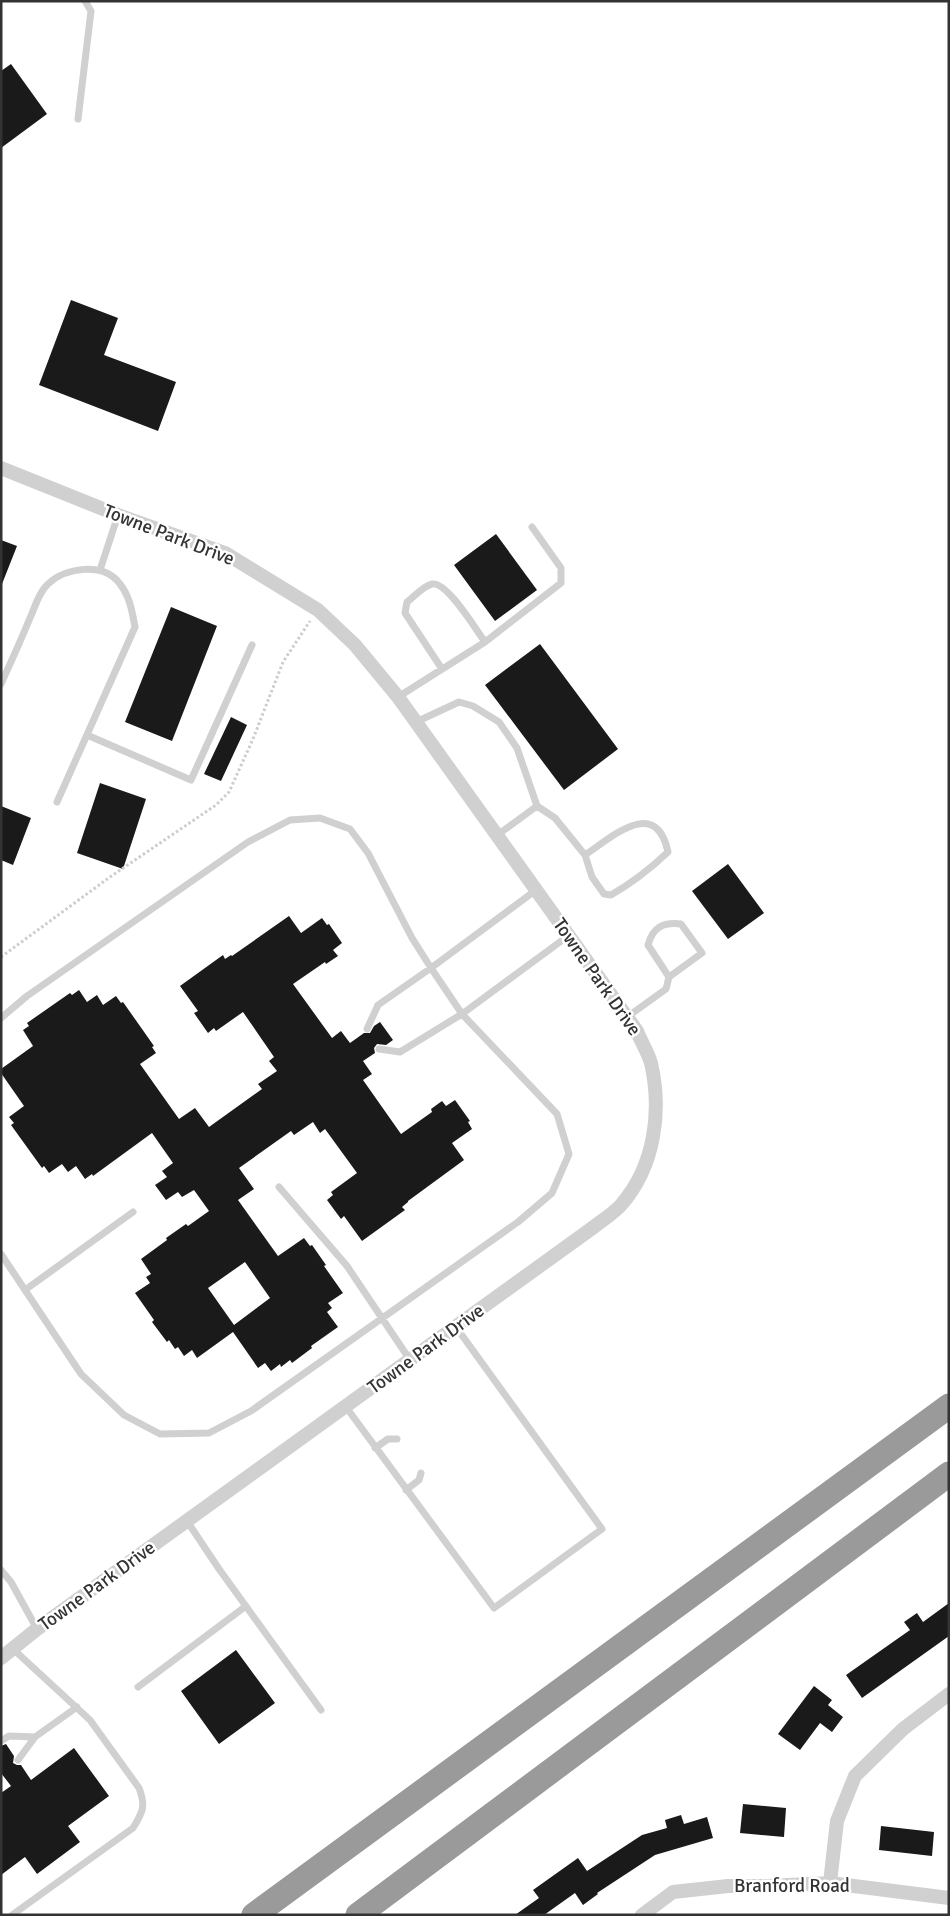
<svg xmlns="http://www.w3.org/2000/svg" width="950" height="1916" viewBox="0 0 950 1916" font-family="Signika,sans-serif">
<rect width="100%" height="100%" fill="#fff"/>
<path fill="#1a1a1a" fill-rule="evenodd" d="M 11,64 L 47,114 L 1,148 L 1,71 Z
M 71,300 L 118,318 L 104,355 L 176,382 L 158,431 L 39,385 Z
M 496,534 L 537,590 L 495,621 L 454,565 Z
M 1,540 L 17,546 L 2,584 L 1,584 Z
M 171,607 L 217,626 L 172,741 L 125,722 Z
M 540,644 L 618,749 L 564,790 L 485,685 Z
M 231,717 L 247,725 L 221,781 L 204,774 Z
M 100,783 L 146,799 L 123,869 L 77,853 Z
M 1,806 L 31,818 L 13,865 L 1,860 Z
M 728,864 L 764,913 L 728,939 L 692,891 Z
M 289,916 L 301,933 L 322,918 L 327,925 L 329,924 L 342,943 L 333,950 L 338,956 L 326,964 L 325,962 L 293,984 L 332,1038 L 341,1031 L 350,1043 L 364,1033 L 370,1033 L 374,1026 L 380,1022 L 393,1040 L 386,1045 L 377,1044 L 374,1048 L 375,1053 L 363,1061 L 372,1074 L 363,1080 L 401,1134 L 432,1112 L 431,1109 L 442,1101 L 446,1106 L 455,1100 L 470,1121 L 468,1122 L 472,1129 L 452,1143 L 464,1160 L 408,1201 L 408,1202 L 402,1207 L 405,1210 L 362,1241 L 344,1216 L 341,1219 L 327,1200 L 333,1195 L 331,1192 L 357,1173 L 325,1129 L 320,1133 L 313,1122 L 294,1135 L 291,1131 L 239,1168 L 254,1189 L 238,1200 L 278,1256 L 304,1238 L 310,1246 L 312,1245 L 326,1265 L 324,1266 L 343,1293 L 328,1303 L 332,1308 L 327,1312 L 338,1327 L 311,1346 L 312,1348 L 292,1363 L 290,1360 L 281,1367 L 280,1364 L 271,1371 L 265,1363 L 258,1368 L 233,1332 L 197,1358 L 192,1350 L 184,1356 L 178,1347 L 175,1349 L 169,1340 L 167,1342 L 152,1322 L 154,1320 L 135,1293 L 150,1283 L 146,1277 L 151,1274 L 141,1259 L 167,1240 L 166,1238 L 186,1224 L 188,1226 L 209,1211 L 194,1190 L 182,1197 L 178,1192 L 166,1200 L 155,1185 L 167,1177 L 162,1171 L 173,1163 L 152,1133 L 93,1176 L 92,1174 L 85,1179 L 76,1166 L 68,1172 L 62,1164 L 49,1173 L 44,1166 L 42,1168 L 11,1125 L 14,1123 L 9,1117 L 24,1106 L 1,1073 L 1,1069 L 33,1046 L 23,1030 L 29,1026 L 27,1023 L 70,993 L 72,995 L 79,990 L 87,1002 L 97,995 L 103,1005 L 116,996 L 121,1003 L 123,1002 L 154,1046 L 152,1047 L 156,1053 L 140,1064 L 179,1119 L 195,1108 L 209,1127 L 262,1089 L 258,1084 L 277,1071 L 269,1061 L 274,1057 L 243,1012 L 216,1031 L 214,1028 L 208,1033 L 194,1013 L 198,1011 L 180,986 L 223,955 L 225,959 L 231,955 L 232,956 ZM 245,1262 L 270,1298 L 234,1325 L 208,1288 Z
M 949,1603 L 949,1636 L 862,1698 L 846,1675 L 910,1630 L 904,1622 L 917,1613 L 923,1622 Z
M 236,1650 L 275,1703 L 219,1744 L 181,1691 Z
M 814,1686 L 832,1700 L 828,1705 L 843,1717 L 832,1732 L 820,1723 L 800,1750 L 778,1734 Z
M 6,1744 L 14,1756 L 13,1763 L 17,1765 L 21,1765 L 31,1780 L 74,1748 L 109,1796 L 68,1826 L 80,1842 L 37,1874 L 25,1857 L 1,1875 L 1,1793 L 11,1786 L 1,1773 L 1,1746 Z
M 743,1804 L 786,1808 L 784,1837 L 740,1833 Z
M 681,1815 L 684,1824 L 707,1817 L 713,1838 L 655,1855 L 597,1893 L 598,1894 L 583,1905 L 575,1893 L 544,1915 L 515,1915 L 539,1898 L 533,1890 L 578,1858 L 587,1871 L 642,1835 L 667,1828 L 665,1820 Z
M 881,1826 L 934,1832 L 932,1856 L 879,1850 Z"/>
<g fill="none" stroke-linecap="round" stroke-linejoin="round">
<path stroke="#cdcdcd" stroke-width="3" stroke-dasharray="2.5 2.5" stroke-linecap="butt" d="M 1,957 L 110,877 L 216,805 L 229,792 L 253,739 L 283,662 L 310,621"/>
<path stroke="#d0d0d0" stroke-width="7" d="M 78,119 L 91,11 L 85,1
M 100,570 L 118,515
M 442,669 L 405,613 L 407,602 C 414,597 423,586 432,584 C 447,581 476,630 485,642
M 1,684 C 11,662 21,640 30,618 C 35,607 39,592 48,584 C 66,567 104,562 120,584 C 130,597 132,611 135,627 L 57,802
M 398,697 L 485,642 L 561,583 L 561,568 L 532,527
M 416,722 L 459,702 L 473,706 L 499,722 L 517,748 L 537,806 L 555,818 L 585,855 L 592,877 L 604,894 L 611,895 C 632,883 650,869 668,852 C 656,796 612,837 585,855
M 87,735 L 191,780 L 252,645
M 496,836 L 537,806
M 627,1017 L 666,989 L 669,977 L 702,953 L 681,924 C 663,922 653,927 648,945 L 669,977
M 1,1018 L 27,996 L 248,842 L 290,820 L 320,818 L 350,829 L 368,853 L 412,938 L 431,968 L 536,890
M 367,1029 L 378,1005 L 431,968 L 462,1014 L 400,1052 L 379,1049
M 279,1187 L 347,1266 L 410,1360
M 1,1254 L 81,1374 L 124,1415 L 160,1434 L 209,1433 L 251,1411 L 518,1222 L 552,1193 L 569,1154 L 557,1114 L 462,1014 L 568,936
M 25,1290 L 133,1212
M 346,1407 L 494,1608 L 602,1529 L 456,1327
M 375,1448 L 388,1439 L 397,1439
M 406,1490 L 419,1480 L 421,1473
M 187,1521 L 219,1569 L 321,1710
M 1,1570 L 11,1582 L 37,1629
M 138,1687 L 246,1606
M 1,1741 L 9,1736 L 35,1737 L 77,1707
M 18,1760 L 35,1737
M 12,1915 L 133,1828 C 143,1812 146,1806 139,1788 L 90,1720 L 13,1649"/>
<path stroke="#d0d0d0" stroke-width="14" d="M 1,468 L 118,515 L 225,553 L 318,610 L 355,645 L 398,697 L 637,1031 C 641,1042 648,1052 651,1063 C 662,1111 655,1166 621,1205 C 613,1214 601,1221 591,1229 L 37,1629 L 1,1658
M 830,1883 L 837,1821 L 855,1776 L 903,1729 L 949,1694
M 642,1915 L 673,1892 L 728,1886 L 767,1886 L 830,1883 L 949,1898"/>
<path stroke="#9a9a9a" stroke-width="25" d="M 254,1915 L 949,1406
M 358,1915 L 949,1474"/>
</g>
<g text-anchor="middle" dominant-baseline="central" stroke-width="5" stroke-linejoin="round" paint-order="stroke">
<g font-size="19" fill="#333" stroke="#fff">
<text transform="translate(169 535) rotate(21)">Towne Park Drive</text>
<text transform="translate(597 977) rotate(55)">Towne Park Drive</text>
<text transform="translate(426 1349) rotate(-36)">Towne Park Drive</text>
<text transform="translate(97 1586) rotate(-36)">Towne Park Drive</text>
<text x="792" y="1886">Branford Road</text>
</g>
</g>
<rect width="950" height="1916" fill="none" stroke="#333333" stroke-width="5"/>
</svg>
